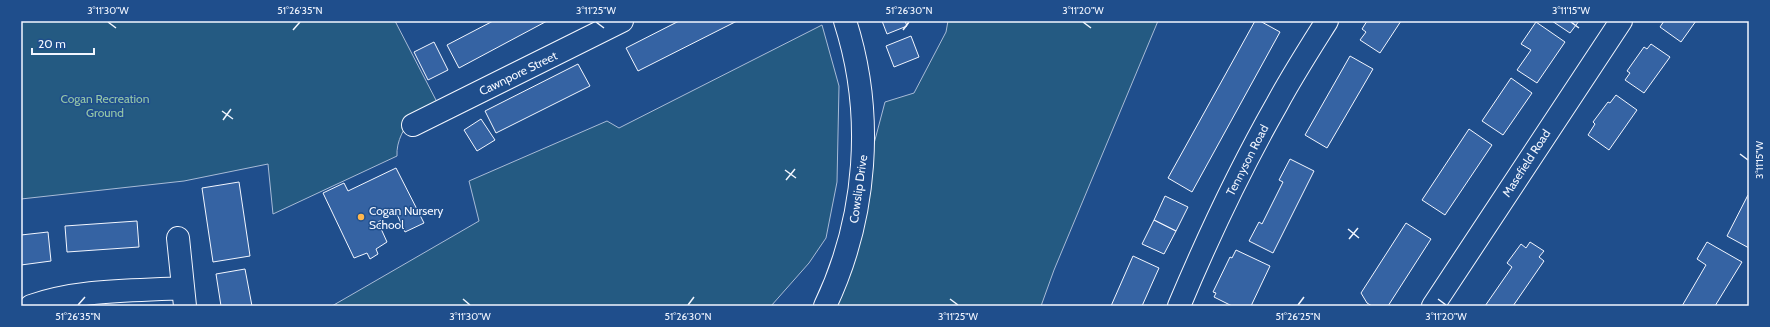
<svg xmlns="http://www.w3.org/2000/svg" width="1770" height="327" viewBox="0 0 1770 327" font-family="Cabin,sans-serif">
<rect width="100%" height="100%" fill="#1f4e8c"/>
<path fill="#245a82" stroke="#a8bbd7" d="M 21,21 L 395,21 L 438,104 C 431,108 422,111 416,116 C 404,125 396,142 397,156 L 273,214 L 268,164 L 184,181 L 21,199 Z
M 948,21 L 1158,21 L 1054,270 L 1041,306 L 831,306 L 885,102 L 914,93 L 946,32 Z
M 822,25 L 839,86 L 837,182 L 826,238 L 809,263 L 771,306 L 332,306 L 479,221 L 469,181 L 607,121 L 619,128 Z"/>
<path fill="#3563a3" stroke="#f2f6ff" d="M 493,21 L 547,21 L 459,68 L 447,45 Z
M 679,21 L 737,21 L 638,71 L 626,48 Z
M 882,21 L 905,21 L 907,26 L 887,34 Z
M 1255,21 L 1260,21 L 1280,32 L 1192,192 L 1168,178 Z
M 1367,21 L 1401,21 L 1380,53 L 1360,40 L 1366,32 L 1362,29 Z
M 1552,21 L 1579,21 L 1570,33 Z
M 1664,21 L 1696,21 L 1681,42 L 1660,27 Z
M 1536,22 L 1565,42 L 1537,83 L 1517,70 L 1531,50 L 1521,44 Z
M 911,36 L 919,57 L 894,67 L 886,46 Z
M 434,42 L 448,70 L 428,80 L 414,52 Z
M 1651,44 L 1670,57 L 1644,93 L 1625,80 L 1630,73 L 1627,71 L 1644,47 L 1647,49 Z
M 1350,56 L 1373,69 L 1327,148 L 1305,135 Z
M 578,64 L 590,86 L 496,133 L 485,111 Z
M 1511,78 L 1532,93 L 1503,135 L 1482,121 Z
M 1616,95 L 1637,110 L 1609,150 L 1588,135 L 1595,124 L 1593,122 L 1608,102 L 1610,103 Z
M 481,119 L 495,140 L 477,151 L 464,130 Z
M 1469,129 L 1492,145 L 1445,215 L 1422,200 Z
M 1290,159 L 1314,171 L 1273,253 L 1249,241 L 1259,222 L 1262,224 L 1283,182 L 1279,180 Z
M 396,168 L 424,223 L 405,232 L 396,212 L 378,222 L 387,242 L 376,249 L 378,254 L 370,259 L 367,253 L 354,258 L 323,193 L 344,183 L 348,191 Z
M 239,182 L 250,256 L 213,262 L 202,188 Z
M 1748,195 L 1749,195 L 1749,248 L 1727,236 Z
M 1165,196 L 1188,207 L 1176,231 L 1154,220 Z
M 1154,220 L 1176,231 L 1164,254 L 1142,244 Z
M 137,221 L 139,247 L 67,252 L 65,226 Z
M 1406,223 L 1431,239 L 1388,306 L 1372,306 L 1367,303 L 1361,293 Z
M 48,232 L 51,261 L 21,265 L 21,235 Z
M 1530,242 L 1544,251 L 1539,257 L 1544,261 L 1513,306 L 1485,306 L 1512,267 L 1507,263 L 1521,244 L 1526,248 Z
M 1707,242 L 1742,262 L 1715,306 L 1682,306 L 1706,265 L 1697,259 Z
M 1236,250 L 1270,266 L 1251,306 L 1232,306 L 1214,297 L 1216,293 L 1213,292 L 1230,257 L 1232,258 Z
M 1133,256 L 1159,268 L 1142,306 L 1111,306 Z
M 245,269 L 252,306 L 221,306 L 216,274 Z"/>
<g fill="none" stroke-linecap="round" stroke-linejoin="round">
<defs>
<path id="minor" d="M 413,125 L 622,21
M 178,238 L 185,306
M 31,306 C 80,289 132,291 183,288
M 825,306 C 867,218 875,114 845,21
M 1179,306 C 1208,237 1240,169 1277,104 C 1292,76 1310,48 1327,21
M 1433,306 L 1621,21"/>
</defs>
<use href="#minor" stroke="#f2f6ff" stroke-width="24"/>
<use href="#minor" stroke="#1f4e8c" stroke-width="22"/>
</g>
<path fill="none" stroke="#f2f6ff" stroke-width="1.5" d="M 108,22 L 116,28M 596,22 L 604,28M 1083,22 L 1091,28M 1571,22 L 1579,28M 293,30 L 300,22M 903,30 L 909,22M 222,111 L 233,119M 223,120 L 231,109M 1740,154 L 1748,160M 785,170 L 796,178M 786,180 L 795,169M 1348,229 L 1359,238M 1349,239 L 1358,228M 463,299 L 470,305M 950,299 L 958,305M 1438,299 L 1446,305M 78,305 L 85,297M 688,305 L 694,297M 1298,305 L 1304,297"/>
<circle fill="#ffb74d" stroke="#1f4e8c" stroke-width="1.5" cx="361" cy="217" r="4"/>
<g text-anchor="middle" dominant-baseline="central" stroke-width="3" stroke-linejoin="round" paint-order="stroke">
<g font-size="12" fill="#f2f6ff" stroke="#1f4e8c">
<text transform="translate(518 73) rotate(-26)">Cawnpore Street</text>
<text transform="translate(1247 160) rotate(-63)">Tennyson Road</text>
<text transform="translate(1526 163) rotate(-57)">Masefield Road</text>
<text transform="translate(858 189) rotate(-82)">Cowslip Drive</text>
</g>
<g font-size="12" fill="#97c8a6" stroke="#1f4e8c">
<text x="105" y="98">Cogan Recreation<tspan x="105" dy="14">Ground</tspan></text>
</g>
<g font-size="12" fill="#f2f6ff" stroke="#1f4e8c" text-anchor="start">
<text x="369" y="210">Cogan Nursery<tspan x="369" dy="14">School</tspan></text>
</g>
</g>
<rect width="1770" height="327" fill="none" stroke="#1f4e8c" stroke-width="44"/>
<path d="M32 48v6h62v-6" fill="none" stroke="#f2f6ff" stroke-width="2"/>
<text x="38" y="48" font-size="12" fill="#f2f6ff" stroke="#1f4e8c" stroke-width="3" paint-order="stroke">20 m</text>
<rect x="22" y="22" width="1726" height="283" fill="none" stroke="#f2f6ff" stroke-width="1.5"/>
<g font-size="10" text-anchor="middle" fill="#f2f6ff">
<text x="108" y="14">3°11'30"W</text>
<text x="300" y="14">51°26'35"N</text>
<text x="596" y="14">3°11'25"W</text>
<text x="909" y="14">51°26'30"N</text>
<text x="1083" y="14">3°11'20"W</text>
<text x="1571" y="14">3°11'15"W</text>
<text transform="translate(1759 160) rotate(-90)" y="4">3°11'15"W</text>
<text x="78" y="320">51°26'35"N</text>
<text x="470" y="320">3°11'30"W</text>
<text x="688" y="320">51°26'30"N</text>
<text x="958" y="320">3°11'25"W</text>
<text x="1298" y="320">51°26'25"N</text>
<text x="1446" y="320">3°11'20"W</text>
</g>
</svg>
